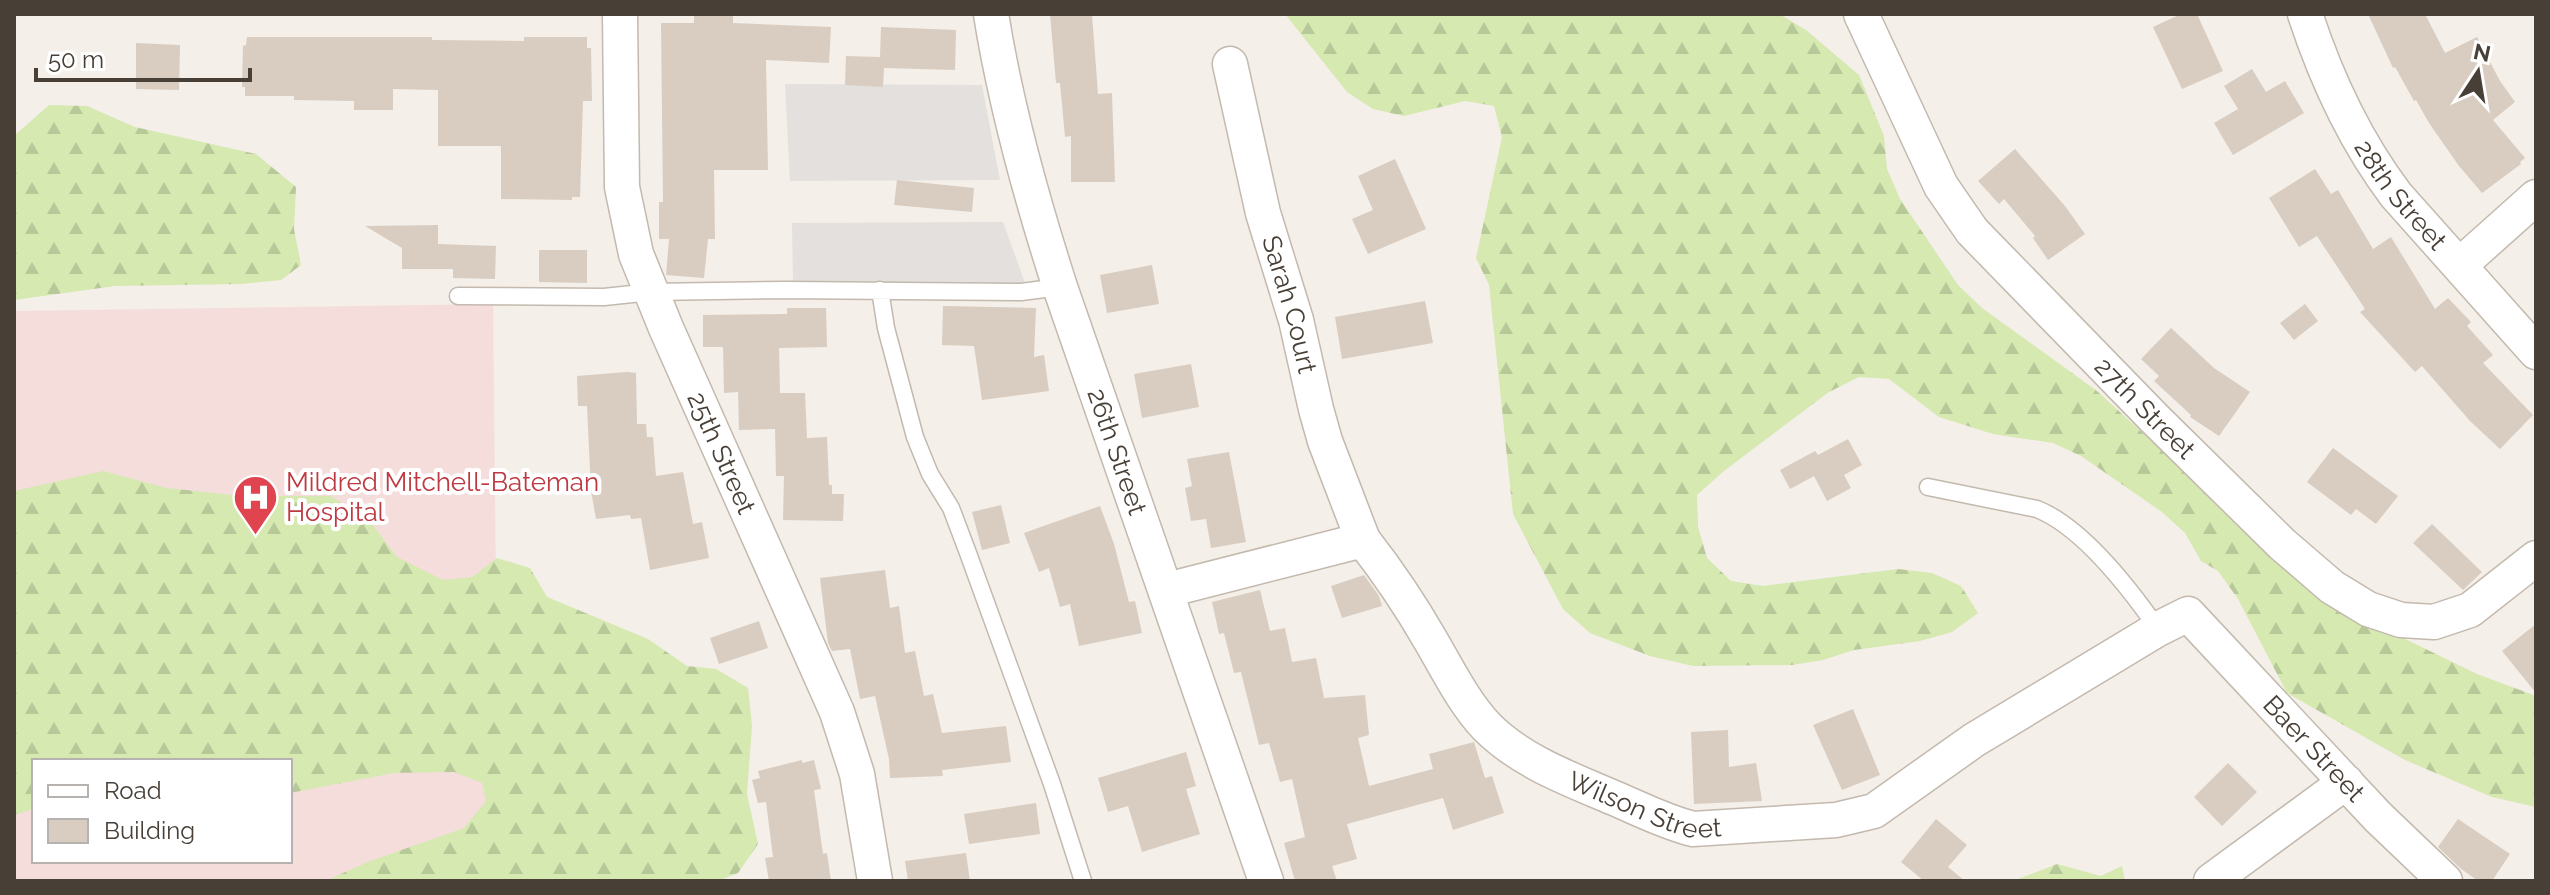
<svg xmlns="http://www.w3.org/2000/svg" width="2550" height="895" viewBox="0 0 2550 895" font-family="Raleway,sans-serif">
<defs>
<pattern id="forest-firs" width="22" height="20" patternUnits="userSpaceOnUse" patternTransform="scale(2)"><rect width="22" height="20" fill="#d5e9b1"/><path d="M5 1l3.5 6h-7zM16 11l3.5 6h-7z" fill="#b8c999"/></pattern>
</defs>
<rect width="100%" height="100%" fill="#f4efe8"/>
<path fill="#f5dddc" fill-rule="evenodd" d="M 493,304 L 499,881 L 14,881 L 14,311 ZM 34,761 L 290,761 L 290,861 L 34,861 Z"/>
<path fill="url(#forest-firs)" d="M 1285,14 L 1779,14 L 1806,30 L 1859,75 L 1884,136 L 1887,169 L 1900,199 L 1958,285 L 1982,308 L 2097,391 L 2197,483 L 2356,615 L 2477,674 L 2536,696 L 2536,807 L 2492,797 L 2405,760 L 2287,693 L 2238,599 L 2218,571 L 2201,561 L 2185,533 L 2162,512 L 2081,456 L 2053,443 L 1993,434 L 1939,417 L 1889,379 L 1859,377 L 1829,392 L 1724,471 L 1697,495 L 1698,527 L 1707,558 L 1731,581 L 1763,586 L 1898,569 L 1932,573 L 1961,586 L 1978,613 L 1952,632 L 1920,641 L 1854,650 L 1823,660 L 1792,665 L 1693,666 L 1650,656 L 1590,633 L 1563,609 L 1513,514 L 1489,285 L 1476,258 L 1502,137 L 1494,106 L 1465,101 L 1404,116 L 1373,109 L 1347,92 Z
M 49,105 L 87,106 L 135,127 L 256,154 L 296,187 L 294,229 L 301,265 L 281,280 L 240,284 L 115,286 L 14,300 L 14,136 Z
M 103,471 L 167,488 L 243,496 L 330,496 L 367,517 L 397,557 L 443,580 L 472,577 L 497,558 L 530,568 L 547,597 L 648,639 L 687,666 L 716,669 L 748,688 L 752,726 L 747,794 L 758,844 L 738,873 L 718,881 L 325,881 L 370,861 L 464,828 L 486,801 L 482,783 L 454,772 L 394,773 L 290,793 L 290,761 L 34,761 L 34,809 L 14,815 L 14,491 Z
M 2057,864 L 2101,876 L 2122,866 L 2125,881 L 2013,881 Z"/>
<path fill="#e3e0dd" d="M 785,84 L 982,85 L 1000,180 L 790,181 Z
M 1003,222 L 1025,283 L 793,282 L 792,223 Z"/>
<path fill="#d9cdc1" d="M 694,14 L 733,14 L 733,23 L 831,27 L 829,63 L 766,60 L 768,170 L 714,170 L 715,239 L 708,239 L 704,278 L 666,275 L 669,239 L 659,239 L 659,202 L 663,202 L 661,23 L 694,23 Z
M 1050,14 L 1092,14 L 1098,94 L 1112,93 L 1115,182 L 1071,182 L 1071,136 L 1065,137 L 1060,83 L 1056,83 Z
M 2181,14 L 2197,14 L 2223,71 L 2182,89 L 2153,27 Z
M 2368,14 L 2425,14 L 2445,53 L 2477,37 L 2500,81 L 2515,102 L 2493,120 L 2525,158 L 2520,162 L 2521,164 L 2482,193 L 2459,166 L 2429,123 L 2416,100 L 2414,101 L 2395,67 L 2393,68 Z
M 881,27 L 956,30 L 955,70 L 884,68 L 883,87 L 845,85 L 846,56 L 880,57 Z
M 247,37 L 432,37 L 432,40 L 524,41 L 524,37 L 587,37 L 587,48 L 591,48 L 592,101 L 583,101 L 580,197 L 572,197 L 572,200 L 501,199 L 501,146 L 438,146 L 438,90 L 393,89 L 393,110 L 354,110 L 354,101 L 294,100 L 294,96 L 245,96 L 245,87 L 242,87 L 243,46 L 246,45 Z
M 136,43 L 180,45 L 179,90 L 136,89 Z
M 2252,69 L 2266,92 L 2285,81 L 2304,113 L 2233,155 L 2214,123 L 2238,109 L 2224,86 Z
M 2015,149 L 2065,206 L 2085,234 L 2048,260 L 2033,238 L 2035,236 L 2004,199 L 1999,204 L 1978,181 Z
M 1395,159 L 1426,229 L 1368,254 L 1352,219 L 1373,210 L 1358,176 Z
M 2315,169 L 2331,194 L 2338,190 L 2373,249 L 2391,237 L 2435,309 L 2448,298 L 2471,322 L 2467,326 L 2493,355 L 2483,363 L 2533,415 L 2500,449 L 2470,421 L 2422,366 L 2415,372 L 2360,312 L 2365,309 L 2317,236 L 2299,247 L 2269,198 Z
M 897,180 L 974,188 L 972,212 L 894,205 Z
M 438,225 L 438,244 L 496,246 L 495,279 L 453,278 L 453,269 L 402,269 L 402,248 L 365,226 Z
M 539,250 L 587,250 L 587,283 L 539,282 Z
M 1152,265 L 1159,304 L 1107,313 L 1100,275 Z
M 1425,301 L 1433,343 L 1342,359 L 1335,317 Z
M 2305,304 L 2318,321 L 2294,340 L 2280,323 Z
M 943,306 L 1036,308 L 1034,357 L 1044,355 L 1049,391 L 982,400 L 974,346 L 942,345 Z
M 787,308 L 826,308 L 827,347 L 779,348 L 780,393 L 805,393 L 807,438 L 827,437 L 829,485 L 832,485 L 832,494 L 844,494 L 843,521 L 783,520 L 784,476 L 776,476 L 775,429 L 739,430 L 738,392 L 724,393 L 723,347 L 703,347 L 703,315 L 787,314 Z
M 2171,328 L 2214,368 L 2250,392 L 2219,436 L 2190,417 L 2191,415 L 2154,381 L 2159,376 L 2141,359 Z
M 1191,364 L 1199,407 L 1142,418 L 1134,374 Z
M 627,372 L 636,373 L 637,424 L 646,424 L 647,437 L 653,437 L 656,476 L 683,472 L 693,524 L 702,522 L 709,558 L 650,570 L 641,518 L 631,519 L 630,515 L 596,519 L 591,491 L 587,406 L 578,406 L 577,376 Z
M 1848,439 L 1862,465 L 1844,475 L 1851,488 L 1827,501 L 1814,476 L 1790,489 L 1780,470 L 1815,451 L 1818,455 Z
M 2333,448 L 2398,496 L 2376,524 L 2356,509 L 2351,515 L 2307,482 Z
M 1229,452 L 1246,542 L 1211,548 L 1206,519 L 1191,521 L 1185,488 L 1192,486 L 1187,459 Z
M 1001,505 L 1010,543 L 982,550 L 972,512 Z
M 1100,506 L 1114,544 L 1129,602 L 1135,601 L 1142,633 L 1079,646 L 1070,604 L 1060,607 L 1049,568 L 1039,572 L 1024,533 Z
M 2432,524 L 2482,572 L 2463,590 L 2413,543 Z
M 885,570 L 890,608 L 899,606 L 905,653 L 915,651 L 924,696 L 933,694 L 942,733 L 1006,726 L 1011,762 L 942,770 L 943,776 L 890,778 L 889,759 L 875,696 L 860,699 L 850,649 L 832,651 L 828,643 L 820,578 Z
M 1364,575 L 1379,596 L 1382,606 L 1342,618 L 1331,586 Z
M 1260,590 L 1270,631 L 1285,628 L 1292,662 L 1316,658 L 1324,698 L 1365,695 L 1369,735 L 1358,738 L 1369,786 L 1433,769 L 1429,754 L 1474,742 L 1485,778 L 1492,776 L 1504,813 L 1453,830 L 1443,798 L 1347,824 L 1357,859 L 1332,866 L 1337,881 L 1295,881 L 1284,843 L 1305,837 L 1292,779 L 1280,782 L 1269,743 L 1259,745 L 1241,672 L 1234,673 L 1224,633 L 1219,634 L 1212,602 Z
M 759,621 L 768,648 L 719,664 L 710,638 Z
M 2536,624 L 2536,693 L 2502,651 Z
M 1853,709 L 1880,775 L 1842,790 L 1813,725 Z
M 1728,730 L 1729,767 L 1756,763 L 1762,801 L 1694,804 L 1691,732 Z
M 1186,752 L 1196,786 L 1186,789 L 1200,834 L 1142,852 L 1128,806 L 1108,812 L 1098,778 Z
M 802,760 L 802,763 L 814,760 L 821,789 L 814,790 L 823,854 L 827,853 L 831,881 L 769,881 L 765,858 L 773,857 L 766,802 L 758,803 L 752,780 L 760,778 L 758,771 Z
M 2228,763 L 2257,792 L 2222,826 L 2194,797 Z
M 1036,803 L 1040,834 L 969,844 L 964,814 Z
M 1936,819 L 1967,845 L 1948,867 L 1965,881 L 1924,881 L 1901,862 Z
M 2458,819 L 2510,854 L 2492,881 L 2478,881 L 2460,868 L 2438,847 Z
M 966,853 L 970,881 L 908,881 L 905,861 Z"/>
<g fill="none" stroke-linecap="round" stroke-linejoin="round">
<defs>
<path id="service" d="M 880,290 L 886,328 L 915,437 L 930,474 L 951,508 L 968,553 L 1052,784 L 1083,881
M 458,296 L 604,297 L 651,292 L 785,290 L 1021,292 L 1060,287
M 1928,487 L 2037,509 C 2082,527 2130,589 2158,629"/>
<g id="minor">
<path id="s1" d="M 620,14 L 622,187 L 636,254 L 666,328 L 837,712 L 857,774 L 875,881"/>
<path id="s2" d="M 991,14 C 1006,108 1031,197 1060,287 L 1266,881"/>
<path id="s3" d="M 1861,14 L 1941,186 L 1972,231 L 2155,419 L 2282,544 L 2332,587 L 2368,609 L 2401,620 L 2434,622 L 2470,610 L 2536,558"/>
<path id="s4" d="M 2305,14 C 2326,78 2356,142 2396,195 L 2536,352"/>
<path id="s5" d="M 1230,64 L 1263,213 L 1296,320 L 1316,409 L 1325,441 L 1363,540"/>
<path d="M 2460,265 L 2536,197"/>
<path id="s6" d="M 1167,590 L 1363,540 C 1388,572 1411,606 1431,641 C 1448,670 1464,703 1487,727 C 1522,762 1570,779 1614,798 C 1640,809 1665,822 1693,829 L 1836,820 L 1874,811 L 1974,740 L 2158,629 L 2188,614 L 2378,817 L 2445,881"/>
<path d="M 2211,881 L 2346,782"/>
</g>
</defs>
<use href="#service" stroke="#c3b9ae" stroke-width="19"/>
<use href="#minor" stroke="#c3b9ae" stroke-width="37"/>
<use href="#service" stroke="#fff" stroke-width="16"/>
<use href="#minor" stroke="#fff" stroke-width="34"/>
</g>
<defs>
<symbol id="hospital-pin" viewBox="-11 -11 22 30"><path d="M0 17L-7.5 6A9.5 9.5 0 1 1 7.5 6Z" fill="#e0444e" stroke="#fff"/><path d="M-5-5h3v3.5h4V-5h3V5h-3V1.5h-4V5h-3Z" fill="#fff"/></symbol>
</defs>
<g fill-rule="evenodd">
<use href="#hospital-pin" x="230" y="472" width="51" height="69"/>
</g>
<g text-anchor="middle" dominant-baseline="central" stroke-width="8" stroke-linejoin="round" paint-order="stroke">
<g font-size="26" fill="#483f37" stroke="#fff">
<text stroke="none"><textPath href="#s4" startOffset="206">28th Street</textPath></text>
<text stroke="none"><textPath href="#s5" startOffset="248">Sarah Court</textPath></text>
<text stroke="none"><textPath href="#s3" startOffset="492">27th Street</textPath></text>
<text stroke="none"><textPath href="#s2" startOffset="456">26th Street</textPath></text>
<text stroke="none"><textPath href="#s1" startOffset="458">25th Street</textPath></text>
<text stroke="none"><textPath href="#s6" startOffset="1396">Baer Street</textPath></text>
<text stroke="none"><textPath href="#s6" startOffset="606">Wilson Street</textPath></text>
</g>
<g font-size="26" fill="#be3a42" stroke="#fff" text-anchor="start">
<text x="286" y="482">Mildred Mitchell-Bateman<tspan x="286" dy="30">Hospital</tspan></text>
</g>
</g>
<rect width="2550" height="895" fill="none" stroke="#483f37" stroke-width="32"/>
<rect x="32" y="759" width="260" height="104" fill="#ffffff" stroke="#b6b2af" stroke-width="2"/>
<rect x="48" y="785" width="40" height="12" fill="#ffffff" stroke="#b6b2af" stroke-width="2"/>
<text x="104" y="799" font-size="24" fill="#483f37">Road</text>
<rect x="48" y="819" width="40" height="24" fill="#d9cdc1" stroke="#b6b2af" stroke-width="2"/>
<text x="104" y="839" font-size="24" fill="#483f37">Building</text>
<g transform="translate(2478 72) rotate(12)" stroke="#ffffff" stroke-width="6" paint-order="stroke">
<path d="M0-6L14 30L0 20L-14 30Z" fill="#483f37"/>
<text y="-12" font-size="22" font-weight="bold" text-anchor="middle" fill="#483f37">N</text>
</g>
<path d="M36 68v12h214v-12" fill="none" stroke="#483f37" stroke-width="4"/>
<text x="48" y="68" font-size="24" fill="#483f37" stroke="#ffffff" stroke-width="6" paint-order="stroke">50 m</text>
</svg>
